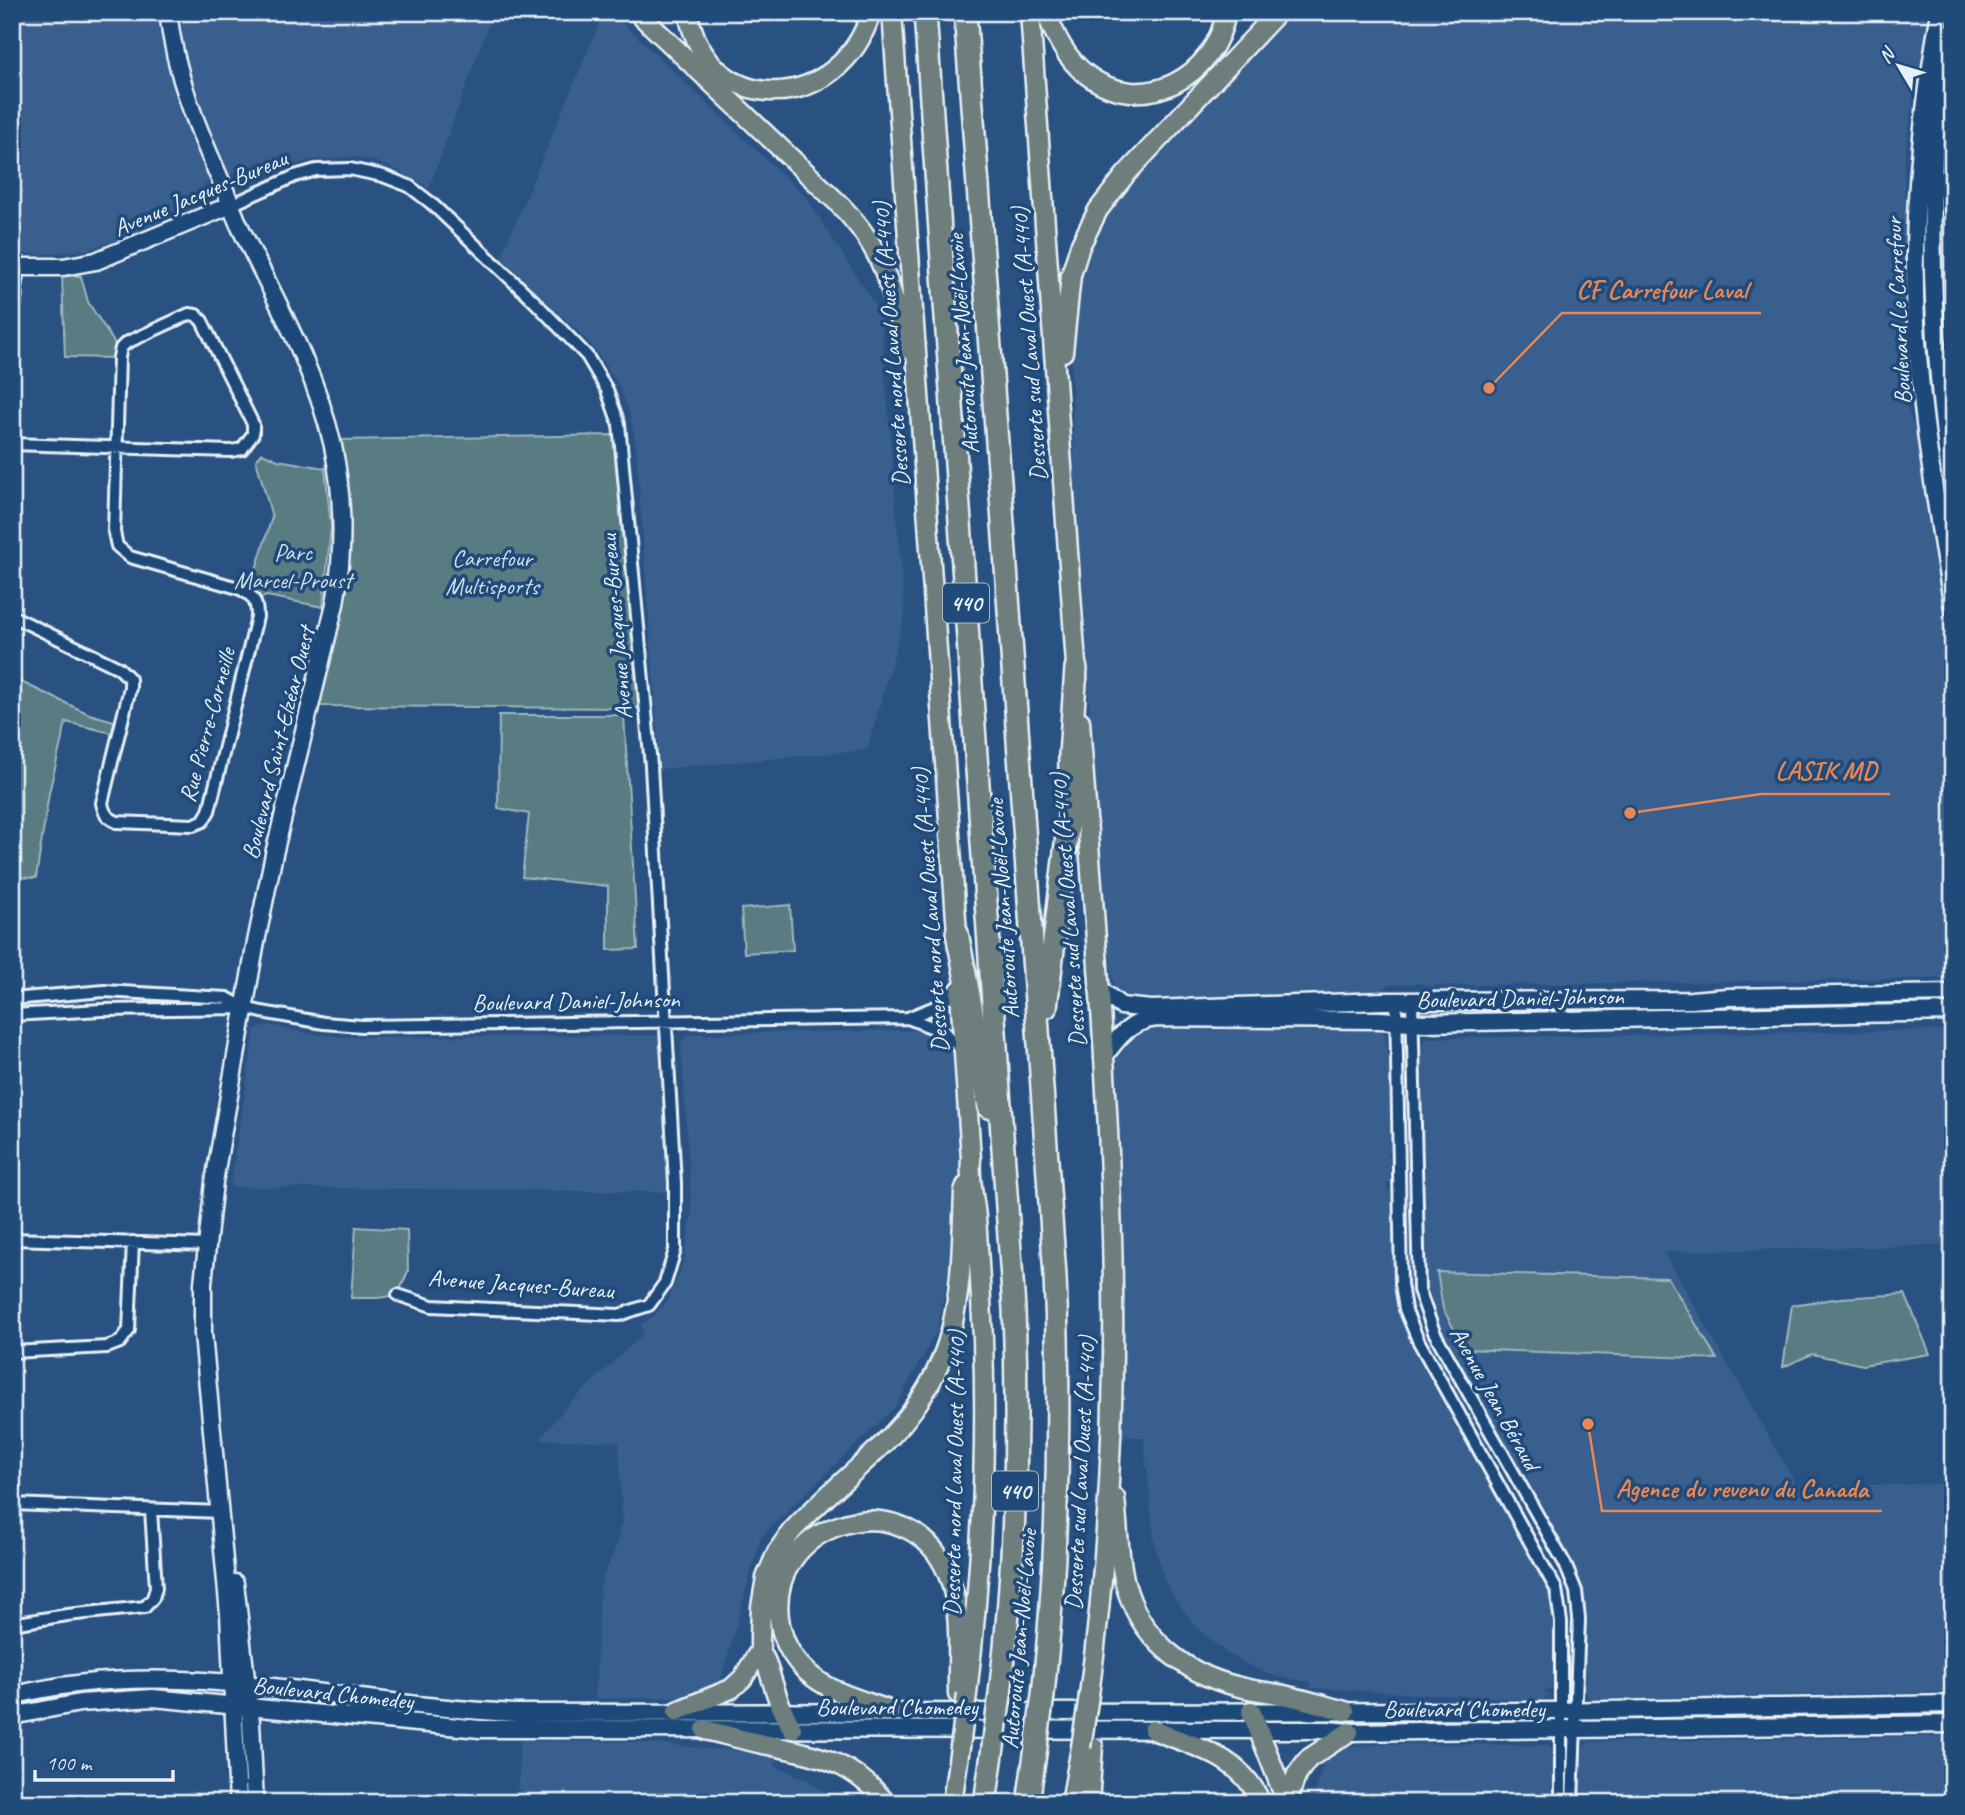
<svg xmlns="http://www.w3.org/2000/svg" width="1965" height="1815" viewBox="0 0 1965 1815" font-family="Caveat,sans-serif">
<rect width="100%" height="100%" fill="#295282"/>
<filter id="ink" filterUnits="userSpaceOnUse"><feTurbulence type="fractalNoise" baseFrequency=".0143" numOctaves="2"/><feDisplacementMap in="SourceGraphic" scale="14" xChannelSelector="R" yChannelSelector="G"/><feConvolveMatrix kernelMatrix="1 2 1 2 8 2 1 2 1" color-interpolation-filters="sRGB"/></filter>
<g filter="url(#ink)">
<path fill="#395f8e" d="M 12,12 L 493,12 L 429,188 L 395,169 L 374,161 L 351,157 L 309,160 L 249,181 L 237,172 L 203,185 L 206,197 L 183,211 L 125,237 L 86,250 L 45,254 L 12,254 Z
M 604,12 L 611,12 L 806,197 L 880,313 L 905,616 L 867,750 L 660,769 L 636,445 L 629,411 L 616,380 L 590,343 L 501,257 Z
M 1285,12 L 1931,12 L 1913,96 L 1904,164 L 1905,199 L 1908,205 L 1907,249 L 1903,249 L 1904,253 L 1906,253 L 1907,286 L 1904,332 L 1907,388 L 1903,394 L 1912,424 L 1917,424 L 1953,666 L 1953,978 L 1425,986 L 1419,983 L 1389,985 L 1379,994 L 1199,1003 L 1123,1001 L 1116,992 L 1107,954 L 1075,504 L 1071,340 L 1073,287 L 1101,212 Z
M 268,1025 L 306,1033 L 347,1037 L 661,1035 L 671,1192 L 230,1187 L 255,1029 Z
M 1144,1025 L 1374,1027 L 1385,1034 L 1389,1066 L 1390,1152 L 1387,1153 L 1388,1158 L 1390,1158 L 1391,1182 L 1387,1183 L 1387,1190 L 1391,1191 L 1393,1283 L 1397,1310 L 1413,1349 L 1545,1581 L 1552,1602 L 1554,1623 L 1552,1688 L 1545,1690 L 1545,1693 L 1551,1694 L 1546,1698 L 1541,1700 L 1311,1688 L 1311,1682 L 1278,1677 L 1258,1670 L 1225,1652 L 1200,1631 L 1174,1598 L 1165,1581 L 1155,1548 L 1144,1438 L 1127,1436 L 1122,1440 L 1121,1226 L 1113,1065 L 1116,1049 Z
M 916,1030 L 931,1033 L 944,1042 L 952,1055 L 954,1069 L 957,1070 L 960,1191 L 957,1261 L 950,1263 L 937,1331 L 895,1407 L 761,1537 L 718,1690 L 683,1697 L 595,1699 L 600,1586 L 619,1539 L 619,1527 L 622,1526 L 619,1442 L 540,1439 L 565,1408 L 643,1334 L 641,1324 L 651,1318 L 666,1303 L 683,1265 L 692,1215 L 681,1042 L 690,1034 Z
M 1953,1030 L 1953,1245 L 1664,1252 L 1797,1486 L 1953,1484 L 1953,1692 L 1590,1699 L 1587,1695 L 1585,1686 L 1586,1607 L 1575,1567 L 1443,1334 L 1428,1295 L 1424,1248 L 1422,1052 L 1425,1051 L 1422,1042 L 1428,1038 Z
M 1953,1736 L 1953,1803 L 1580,1803 L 1581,1754 L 1584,1746 L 1589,1742 Z
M 520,1741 L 634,1742 L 776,1754 L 775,1766 L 808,1780 L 839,1803 L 518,1803 Z
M 1390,1744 L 1549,1745 L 1554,1753 L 1552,1803 L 1313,1803 L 1326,1753 L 1350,1746 Z"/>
<path fill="#587c82" stroke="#a0b6bd" stroke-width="2" d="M 62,276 L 81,276 L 88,302 L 117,347 L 114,358 L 65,357 Z
M 615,435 L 641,708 L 318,706 L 346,578 L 350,520 L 340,440 Z
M 262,453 L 278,460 L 325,468 L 331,527 L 323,607 L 267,596 L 261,598 L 251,586 L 272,517 L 256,460 Z
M 19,681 L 89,714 L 114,721 L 112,733 L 66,722 L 49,793 L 36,878 L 12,877 L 12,696 Z
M 499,715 L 624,715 L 638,949 L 608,950 L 608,886 L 522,877 L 529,814 L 498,808 Z
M 790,905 L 793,950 L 744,953 L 741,909 Z
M 1918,1002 L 1918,1003 L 1882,1007 L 1784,1009 L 1830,1003 Z
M 356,1227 L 407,1230 L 408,1271 L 398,1295 L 378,1298 L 351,1298 Z
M 1437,1272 L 1668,1278 L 1717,1359 L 1465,1349 L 1443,1309 Z
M 1905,1294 L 1930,1354 L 1863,1365 L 1812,1354 L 1783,1367 L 1792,1305 L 1841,1298 Z"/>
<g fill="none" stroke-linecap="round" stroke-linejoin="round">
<defs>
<path id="street" d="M 1928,178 L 1953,179
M 231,205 L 295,176 L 316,170 L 350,169 L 383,176 L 409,186 L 431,203 L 534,301 L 587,356 L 607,390 L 619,424 L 651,766 L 675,1183 L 675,1250 L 665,1283 L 649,1305 L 619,1315 L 432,1306 L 398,1295
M 12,334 L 18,267
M 12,444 L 231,451 L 242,449 L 253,434 L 253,424 L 202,321 L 196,315 L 189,314 L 126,343 L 121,348 L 119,357 L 114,532 L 117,546 L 130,557 L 238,588 C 253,595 257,600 257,617 L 209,811 L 203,821 L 193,825 L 117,822 C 107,818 104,813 102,803 L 130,688 L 130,679 L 119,668 L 12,616
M 12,999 L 104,991 L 227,998 L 245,1008 L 262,1012 L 324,1023 L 362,1026 L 908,1018 L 940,1005 L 960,985
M 1396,1001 L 1401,1284 L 1405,1309 L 1418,1340 L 1556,1589 L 1561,1622 L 1561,1803
M 1412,1001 L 1419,1290 L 1434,1332 L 1565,1564 L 1576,1591 L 1579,1619 L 1572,1803
M 12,1015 L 102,1010 L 245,1008
M 908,1018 L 944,1032 L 964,1052
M 12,1239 L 207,1245
M 12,1352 L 107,1347 L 120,1342 L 129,1330 L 133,1242
M 12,1504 L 220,1512
M 12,1624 L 67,1615 L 145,1607 L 153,1598 L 156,1588 L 151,1510"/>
<path id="secondary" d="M 168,12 C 175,75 198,130 224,188 C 230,201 234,215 240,227 C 275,299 315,368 333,446 C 344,499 344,552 335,604 L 274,854 L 255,947 L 214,1182 L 203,1283 L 203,1334 L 229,1614 L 238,1803
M 1940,12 C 1921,116 1911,218 1916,324 C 1921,419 1938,514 1953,608
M 1953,30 C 1945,74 1936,118 1934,162 C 1929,274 1936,382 1953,493
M 12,267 L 63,267 L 96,261 L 231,205
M 1098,988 L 1121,1006 L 1151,1009 L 1383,1001 L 1691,1000 L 1728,997 L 1953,993
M 1103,1058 C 1118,1037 1130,1021 1157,1018 L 1379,1020 L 1425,1023 L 1953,1012
M 235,1583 L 251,1722 L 255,1803
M 12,1696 C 179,1653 350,1707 518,1713 L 1551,1711 L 1953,1704
M 12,1716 L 80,1703 L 153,1698 L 480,1729 L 1327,1730 L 1349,1732 L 1953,1724"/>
<path id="primary" d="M 637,12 L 836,201 C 885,249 890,286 907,349
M 688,12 C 707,121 842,114 871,12
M 892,12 L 958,947
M 1030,12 L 1077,679
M 1046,12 C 1055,36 1066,59 1087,75 C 1143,117 1216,77 1226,12
M 1063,352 L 1071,275 L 1080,246 L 1098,210 L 1126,174 L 1278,12
M 1080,721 C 1091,882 1106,1044 1111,1205 C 1117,1368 1111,1534 1089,1695
M 960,992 L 971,1159 C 969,1179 974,1197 976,1217 C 979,1258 981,1298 983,1339 C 987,1458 981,1576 967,1694
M 1115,1498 C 1118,1526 1118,1555 1125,1583 C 1139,1637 1183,1673 1236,1686 C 1253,1691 1271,1692 1288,1696 C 1307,1700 1326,1706 1345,1711
M 677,1711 L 731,1689 L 743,1678 L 760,1650
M 891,1711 C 865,1701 835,1694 813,1677 C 796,1664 784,1645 780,1624 C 761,1523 907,1478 947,1572 C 963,1610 957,1654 958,1694
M 1251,1711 L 1287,1803
M 792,1729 L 779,1702 L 766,1662 L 760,1650 L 760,1638 L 761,1607 L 766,1578 L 777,1552 L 791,1532 C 822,1498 859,1469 891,1436 C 963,1360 960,1289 964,1192 L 966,1186
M 705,1730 C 726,1735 747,1741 768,1745 C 817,1755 852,1761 886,1803
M 1153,1730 C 1195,1747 1242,1756 1261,1803
M 1287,1801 L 1297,1774 L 1308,1759 L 1349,1732
M 952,1803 L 960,1747
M 1071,1803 L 1081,1747
M 1089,1803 L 1093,1746"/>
<path id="highway" d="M 925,12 L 1014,1309 C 1019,1437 1015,1566 1000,1694
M 965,12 L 1002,509 L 1055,1276 C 1061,1416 1058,1555 1043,1695
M 957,933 C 969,991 978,1049 989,1107
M 1046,1007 L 1069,819 L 1070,755 L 1076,668
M 985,1803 L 993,1747
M 1028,1803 L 1036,1747"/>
</defs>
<use href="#street" stroke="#e8f1f8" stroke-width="16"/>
<use href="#secondary" stroke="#e8f1f8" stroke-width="21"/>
<use href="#primary" stroke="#e8f1f8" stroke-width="23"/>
<use href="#highway" stroke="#e8f1f8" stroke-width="26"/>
<use href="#street" stroke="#1f4a7a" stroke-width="10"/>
<use href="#secondary" stroke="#1f4a7a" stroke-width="16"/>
<use href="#primary" stroke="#6d7e7c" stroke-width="18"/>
<use href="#highway" stroke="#6d7e7c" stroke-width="21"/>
<defs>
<path id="primary-bridge" d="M 960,1747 L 967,1694
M 1081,1747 L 1089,1695"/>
<path id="highway-bridge" d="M 993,1747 L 1000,1694
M 1036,1747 L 1043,1695"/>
</defs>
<use href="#primary-bridge" stroke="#e8f1f8" stroke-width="23" stroke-linecap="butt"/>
<use href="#highway-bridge" stroke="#e8f1f8" stroke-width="26" stroke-linecap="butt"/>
<use href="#primary-bridge" stroke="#6d7e7c" stroke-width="18"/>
<use href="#highway-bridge" stroke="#6d7e7c" stroke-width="21"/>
</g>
</g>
<g text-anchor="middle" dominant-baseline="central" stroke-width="7" stroke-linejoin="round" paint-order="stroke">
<g fill="#1f4a7a" stroke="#acbfd2" stroke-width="2">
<rect x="943" y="583.5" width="46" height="39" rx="5"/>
<rect x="992" y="1471.5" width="46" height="39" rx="5"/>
</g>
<g font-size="23" font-weight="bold" fill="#e8f1f8">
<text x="966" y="603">440</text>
<text x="1015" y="1491">440</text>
</g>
<g font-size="24" fill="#e8f1f8" stroke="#1f4a7a">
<text transform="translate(200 193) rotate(-23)">Avenue Jacques-Bureau</text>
<text transform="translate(1898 311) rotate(-93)">Boulevard Le Carrefour</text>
<text transform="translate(891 344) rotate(-94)">Desserte nord Laval Ouest (A-440)</text>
<text transform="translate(963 344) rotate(-94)">Autoroute Jean-Noël-Lavoie</text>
<text transform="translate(1029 344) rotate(-94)">Desserte sud Laval Ouest (A-440)</text>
<text transform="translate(616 627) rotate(-95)">Avenue Jacques-Bureau</text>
<text transform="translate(207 725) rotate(-75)">Rue Pierre-Corneille</text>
<text transform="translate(278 743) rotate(-76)">Boulevard Saint-Elzéar Ouest</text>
<text transform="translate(1003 909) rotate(-94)">Autoroute Jean-Noël-Lavoie</text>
<text transform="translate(930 910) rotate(-94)">Desserte nord Laval Ouest (A-440)</text>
<text transform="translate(1068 910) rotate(-94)">Desserte sud Laval Ouest (A-440)</text>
<text transform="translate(1520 998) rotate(-1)">Boulevard Daniel-Johnson</text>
<text transform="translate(576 1001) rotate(-1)">Boulevard Daniel-Johnson</text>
<text transform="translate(521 1284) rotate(4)">Avenue Jacques-Bureau</text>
<text transform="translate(1495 1398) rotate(61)">Avenue Jean Béraud</text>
<text transform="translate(954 1473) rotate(-89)">Desserte nord Laval Ouest (A-440)</text>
<text transform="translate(1080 1473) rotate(-87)">Desserte sud Laval Ouest (A-440)</text>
<text transform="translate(1019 1639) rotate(-85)">Autoroute Jean-Noël-Lavoie</text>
<text transform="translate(333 1693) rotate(6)">Boulevard Chomedey</text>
<text x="897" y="1707">Boulevard Chomedey</text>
<text x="1464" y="1709">Boulevard Chomedey</text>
</g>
<g font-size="24" fill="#d2dfe6" stroke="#1f4a7a">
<text x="293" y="552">Parc<tspan x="293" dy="28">Marcel-Proust</tspan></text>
<text x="492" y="558">Carrefour<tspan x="492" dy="28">Multisports</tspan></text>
</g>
</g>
<path fill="none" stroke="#e88753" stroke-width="2.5" d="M1489 388L1562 313H1761M1630 813L1761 794H1890M1588 1424L1602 1511H1882"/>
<g fill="#e88753" stroke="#1f4a7a" stroke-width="2.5">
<circle cx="1489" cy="388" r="7"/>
<circle cx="1630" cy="813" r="7"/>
<circle cx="1588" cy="1424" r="7"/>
</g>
<g font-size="26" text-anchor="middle" font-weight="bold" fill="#e88753" stroke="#1f4a7a" stroke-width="7" stroke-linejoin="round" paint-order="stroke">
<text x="1662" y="298">CF Carrefour Laval</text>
<text x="1826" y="779">LASIK MD</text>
<text x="1742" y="1497">Agence du revenu du Canada</text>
</g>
<rect width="1965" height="1815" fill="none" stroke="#1f4a7a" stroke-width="42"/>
<rect x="21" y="21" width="1923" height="1773" fill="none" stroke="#e8f1f8" stroke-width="2.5" filter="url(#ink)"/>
<g transform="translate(1899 66) rotate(308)" stroke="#1f4a7a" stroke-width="5" paint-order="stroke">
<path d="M0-5L12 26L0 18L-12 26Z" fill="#e8f1f8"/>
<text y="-10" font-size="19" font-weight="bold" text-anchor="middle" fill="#e8f1f8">N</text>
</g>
<path d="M35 1770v10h138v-10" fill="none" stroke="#e8f1f8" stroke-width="3.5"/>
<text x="46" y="1770" font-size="21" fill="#e8f1f8" stroke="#1f4a7a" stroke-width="5" paint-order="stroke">100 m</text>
</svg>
